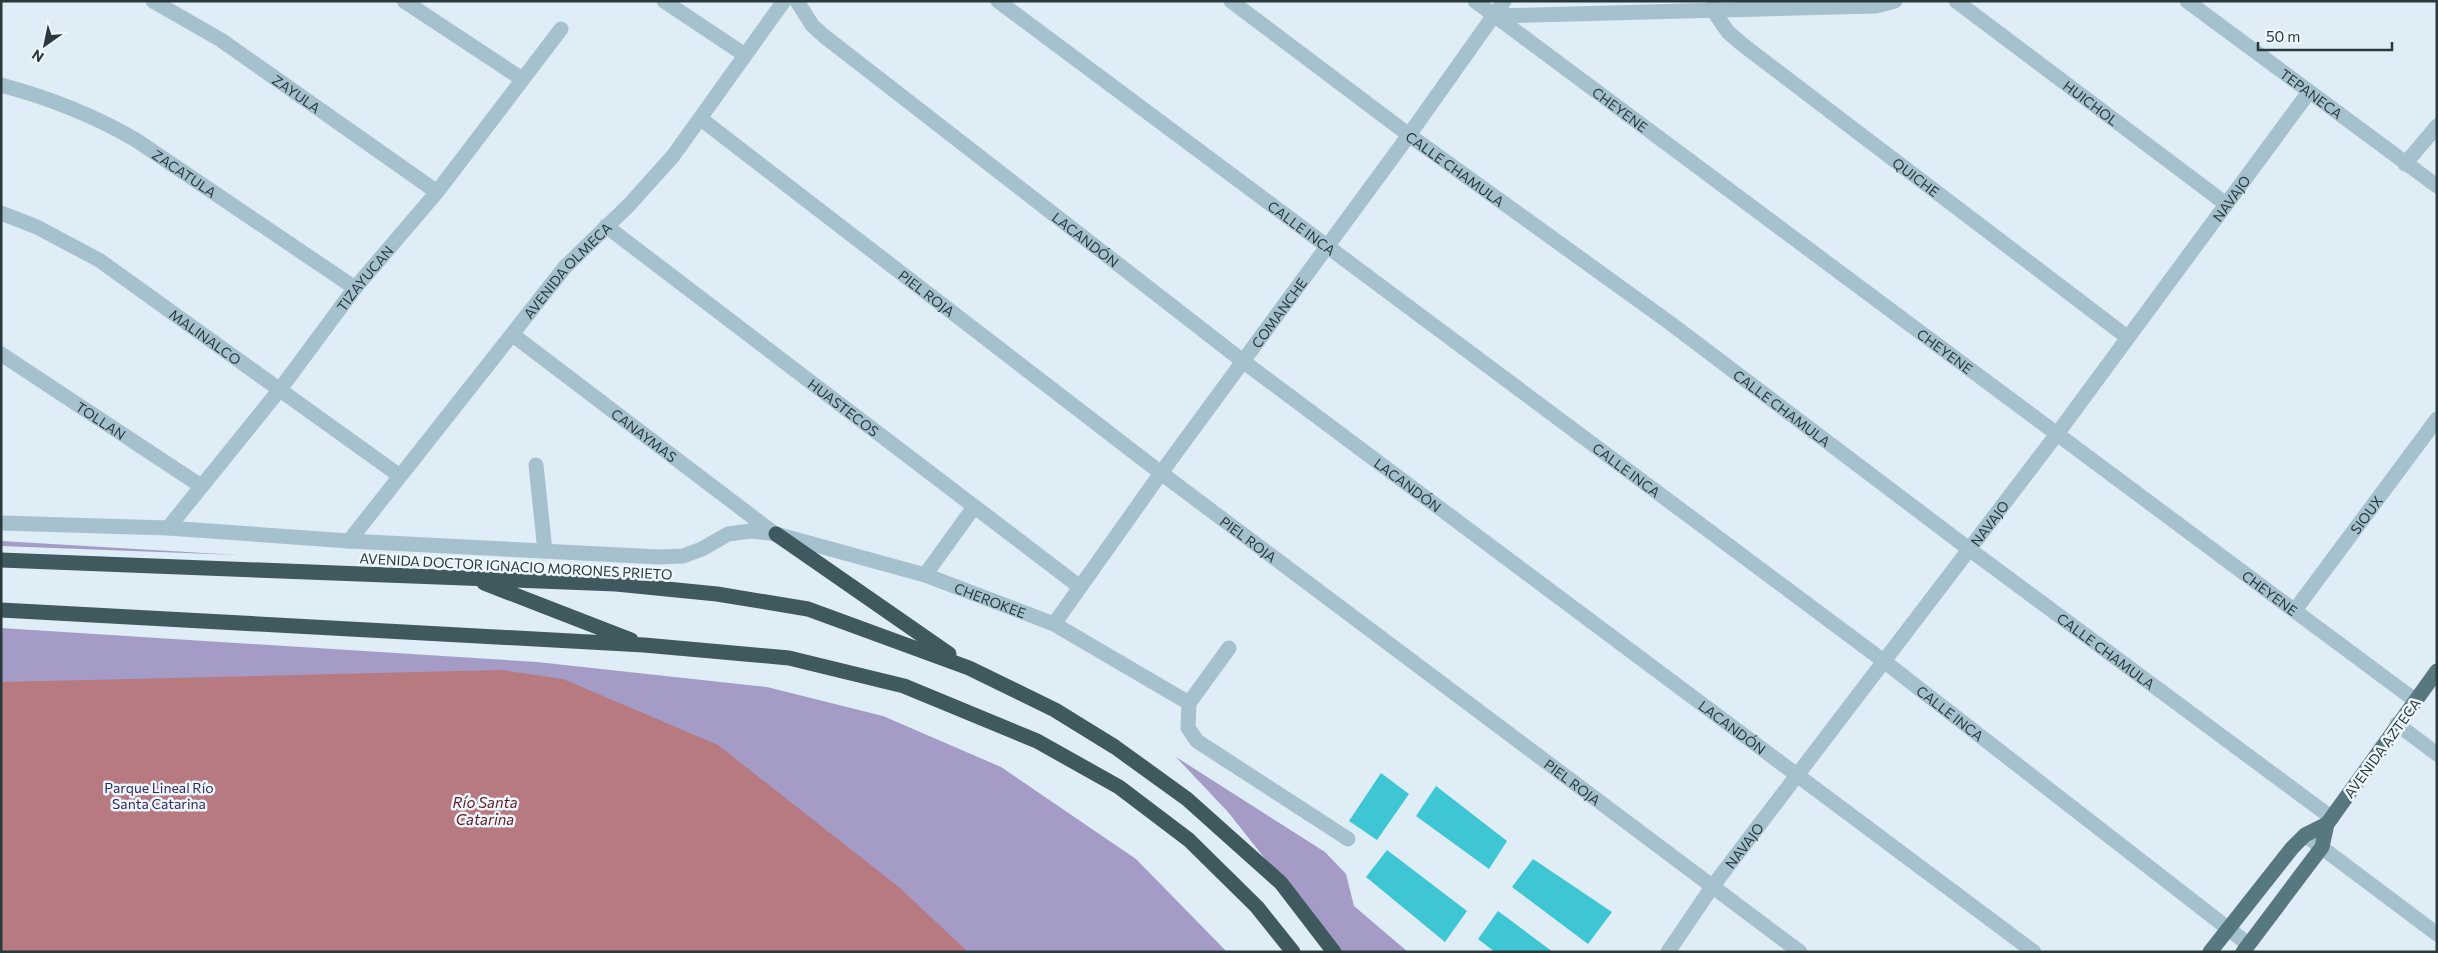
<svg xmlns="http://www.w3.org/2000/svg" width="2438" height="953" viewBox="0 0 2438 953" font-family="Commissioner,sans-serif">
<rect width="100%" height="100%" fill="#dfedf6"/>
<path fill="#a49cc7" d="M 1,541 L 238,555 L 1,546 Z
M 1,628 L 537,662 L 767,687 L 883,716 L 1001,767 L 1136,859 L 1227,952 L 1,952 Z
M 1176,757 L 1325,852 L 1346,874 L 1354,906 L 1408,952 L 1339,952 L 1228,812 Z"/>
<path fill="#b77a80" d="M 501,670 L 563,679 L 718,745 L 900,888 L 968,952 L 1,952 L 1,682 Z"/>
<path fill="#3ec6d4" d="M 1381,773 L 1409,794 L 1377,840 L 1349,821 Z
M 1436,786 L 1507,841 L 1489,869 L 1416,816 Z
M 1387,850 L 1467,911 L 1445,942 L 1366,877 Z
M 1533,859 L 1612,912 L 1588,944 L 1512,887 Z
M 1498,911 L 1553,952 L 1495,952 L 1478,939 Z"/>
<g fill="none" stroke-linecap="round" stroke-linejoin="round">
<g stroke="#a5c1cd" stroke-width="15">
<path id="s1" d="M 153,1 L 221,40 L 437,192"/>
<path d="M 404,1 L 522,79"/>
<path d="M 664,1 L 745,55"/>
<path id="s2" d="M 797,1 L 812,25 L 824,36 L 1244,362 L 2034,952"/>
<path id="s3" d="M 998,1 L 1885,662 L 2248,944"/>
<path id="s4" d="M 1231,1 L 1409,135 L 1670,323 L 1969,549 L 2332,818"/>
<path id="s5" d="M 1475,1 L 2416,701"/>
<path id="s6" d="M 1715,1 L 1712,9 L 1728,32 L 1743,45 L 2127,337"/>
<path id="s7" d="M 1956,1 L 2226,204"/>
<path id="s8" d="M 2187,1 L 2437,186"/>
<path d="M 1495,16 L 1876,6 L 1895,1"/>
<path id="s9" d="M 1,85 C 50,98 93,115 136,140 L 355,288"/>
<path id="s10" d="M 701,119 L 1161,473 L 1800,952"/>
<path d="M 2405,164 L 2437,126"/>
<path id="s11" d="M 1,213 L 37,227 L 99,260 L 400,476"/>
<path id="s12" d="M 606,226 L 1080,587"/>
<path id="s13" d="M 513,335 L 775,534"/>
<path id="s14" d="M 1,354 L 201,486"/>
<path d="M 536,465 L 545,551"/>
<path id="s15" d="M 1,523 L 168,528 L 349,541 L 659,557 L 683,556 L 702,549 L 728,534 L 751,531 L 776,534 L 925,575 L 1054,624 L 1189,703"/>
<path id="s16" d="M 168,528 L 281,388 L 355,288 L 437,192 L 561,29"/>
<path id="s17" d="M 349,541 L 565,267 L 629,205 L 673,156 L 784,1"/>
<path d="M 925,575 L 974,507"/>
<path id="s18" d="M 2295,610 L 2437,419"/>
<path id="s19" d="M 1054,624 L 1161,473 L 1409,135 L 1504,1"/>
<path d="M 1229,648 L 1189,703 L 1188,728 L 1197,741 L 1348,839"/>
<path d="M 2397,724 L 2437,754"/>
<path d="M 2305,835 L 2437,934"/>
<path id="s20" d="M 1668,952 L 1712,887 L 2057,434 L 2309,92"/>
</g>
<path stroke="#587880" stroke-width="15" d="M 2210,952 L 2292,848 L 2305,835 L 2327,824
M 2243,952 L 2322,847 L 2327,824 L 2437,671"/>
<path stroke="#3f595e" stroke-width="15" d="M 776,534 L 949,654
M 1,560 L 616,584 L 717,594 L 808,609 L 969,668 L 1055,710 L 1115,747 L 1187,799 L 1281,883 L 1334,952
M 484,583 L 631,640
M 1,610 L 644,645 L 789,658 L 904,686 L 1037,741 L 1119,787 L 1189,840 L 1257,907 L 1293,952"/>
</g>
<g text-anchor="middle" dominant-baseline="central" stroke-width="5" stroke-linejoin="round" paint-order="stroke">
<g font-size="14" fill="#29393c" stroke="#ecf6fc">
<text stroke="none"><textPath href="#s1" startOffset="171">ZAYULA</textPath></text>
<text stroke="none"><textPath href="#s8" startOffset="155">TEPANECA</textPath></text>
<text stroke="none"><textPath href="#s7" startOffset="169">HUICHOL</textPath></text>
<text stroke="none"><textPath href="#s5" startOffset="181">CHEYENE</textPath></text>
<text stroke="none"><textPath href="#s4" startOffset="280">CALLE CHAMULA</textPath></text>
<text stroke="none"><textPath href="#s9" startOffset="205">ZACATULA</textPath></text>
<text stroke="none"><textPath href="#s6" startOffset="274">QUICHE</textPath></text>
<text stroke="none"><textPath href="#s20" startOffset="941">NAVAJO</textPath></text>
<text stroke="none"><textPath href="#s3" startOffset="379">CALLE INCA</textPath></text>
<text stroke="none"><textPath href="#s2" startOffset="376">LACANDÓN</textPath></text>
<text stroke="none"><textPath href="#s17" startOffset="348">AVENIDA OLMECA</textPath></text>
<text stroke="none"><textPath href="#s16" startOffset="318">TIZAYUCAN</textPath></text>
<text stroke="none"><textPath href="#s10" startOffset="285">PIEL ROJA</textPath></text>
<text stroke="none"><textPath href="#s19" startOffset="384">COMANCHE</textPath></text>
<text stroke="none"><textPath href="#s11" startOffset="240">MALINALCO</textPath></text>
<text stroke="none"><textPath href="#s5" startOffset="586">CHEYENE</textPath></text>
<text stroke="none"><textPath href="#s12" startOffset="299">HUASTECOS</textPath></text>
<text stroke="none"><textPath href="#s4" startOffset="685">CALLE CHAMULA</textPath></text>
<text stroke="none"><textPath href="#s14" startOffset="120">TOLLAN</textPath></text>
<text stroke="none"><textPath href="#s13" startOffset="165">CANAYMAS</textPath></text>
<text stroke="none"><textPath href="#s3" startOffset="784">CALLE INCA</textPath></text>
<text stroke="none"><textPath href="#s2" startOffset="781">LACANDÓN</textPath></text>
<text stroke="none"><textPath href="#s18" startOffset="119">SIOUX</textPath></text>
<text stroke="none"><textPath href="#s20" startOffset="536">NAVAJO</textPath></text>
<text stroke="none"><textPath href="#s10" startOffset="690">PIEL ROJA</textPath></text>
<text transform="translate(516 566) rotate(3)">AVENIDA DOCTOR IGNACIO MORONES PRIETO</text>
<text stroke="none"><textPath href="#s5" startOffset="991">CHEYENE</textPath></text>
<text stroke="none"><textPath href="#s15" startOffset="1006">CHEROKEE</textPath></text>
<text stroke="none"><textPath href="#s4" startOffset="1090">CALLE CHAMULA</textPath></text>
<text stroke="none"><textPath href="#s3" startOffset="1189">CALLE INCA</textPath></text>
<text stroke="none"><textPath href="#s2" startOffset="1186">LACANDÓN</textPath></text>
<text transform="translate(2382 748) rotate(-54)">AVENIDA AZTECA</text>
<text stroke="none"><textPath href="#s10" startOffset="1095">PIEL ROJA</textPath></text>
<text stroke="none"><textPath href="#s20" startOffset="131">NAVAJO</textPath></text>
</g>
<g font-size="14" fill="#35295e" stroke="#ecf6fc">
<text x="159" y="787">Parque Lineal Río<tspan x="159" dy="16">Santa Catarina</tspan></text>
</g>
<g font-size="15" font-style="italic" fill="#63191f" stroke="#ecf6fc">
<text x="485" y="802">Río Santa<tspan x="485" dy="17">Catarina</tspan></text>
</g>
</g>
<rect width="2438" height="953" fill="none" stroke="#29393c" stroke-width="5"/>
<g transform="translate(45 45) rotate(213)" stroke="#ecf6fc" stroke-width="4" paint-order="stroke">
<path d="M0-4L9 19L0 12L-9 19Z" fill="#29393c"/>
<text y="-8" font-size="14" font-weight="bold" text-anchor="middle" fill="#29393c">N</text>
</g>
<path d="M2258 42v8h134v-8" fill="none" stroke="#29393c" stroke-width="2.5"/>
<text x="2266" y="42" font-size="15" fill="#29393c" stroke="#ecf6fc" stroke-width="4" paint-order="stroke">50 m</text>
</svg>
